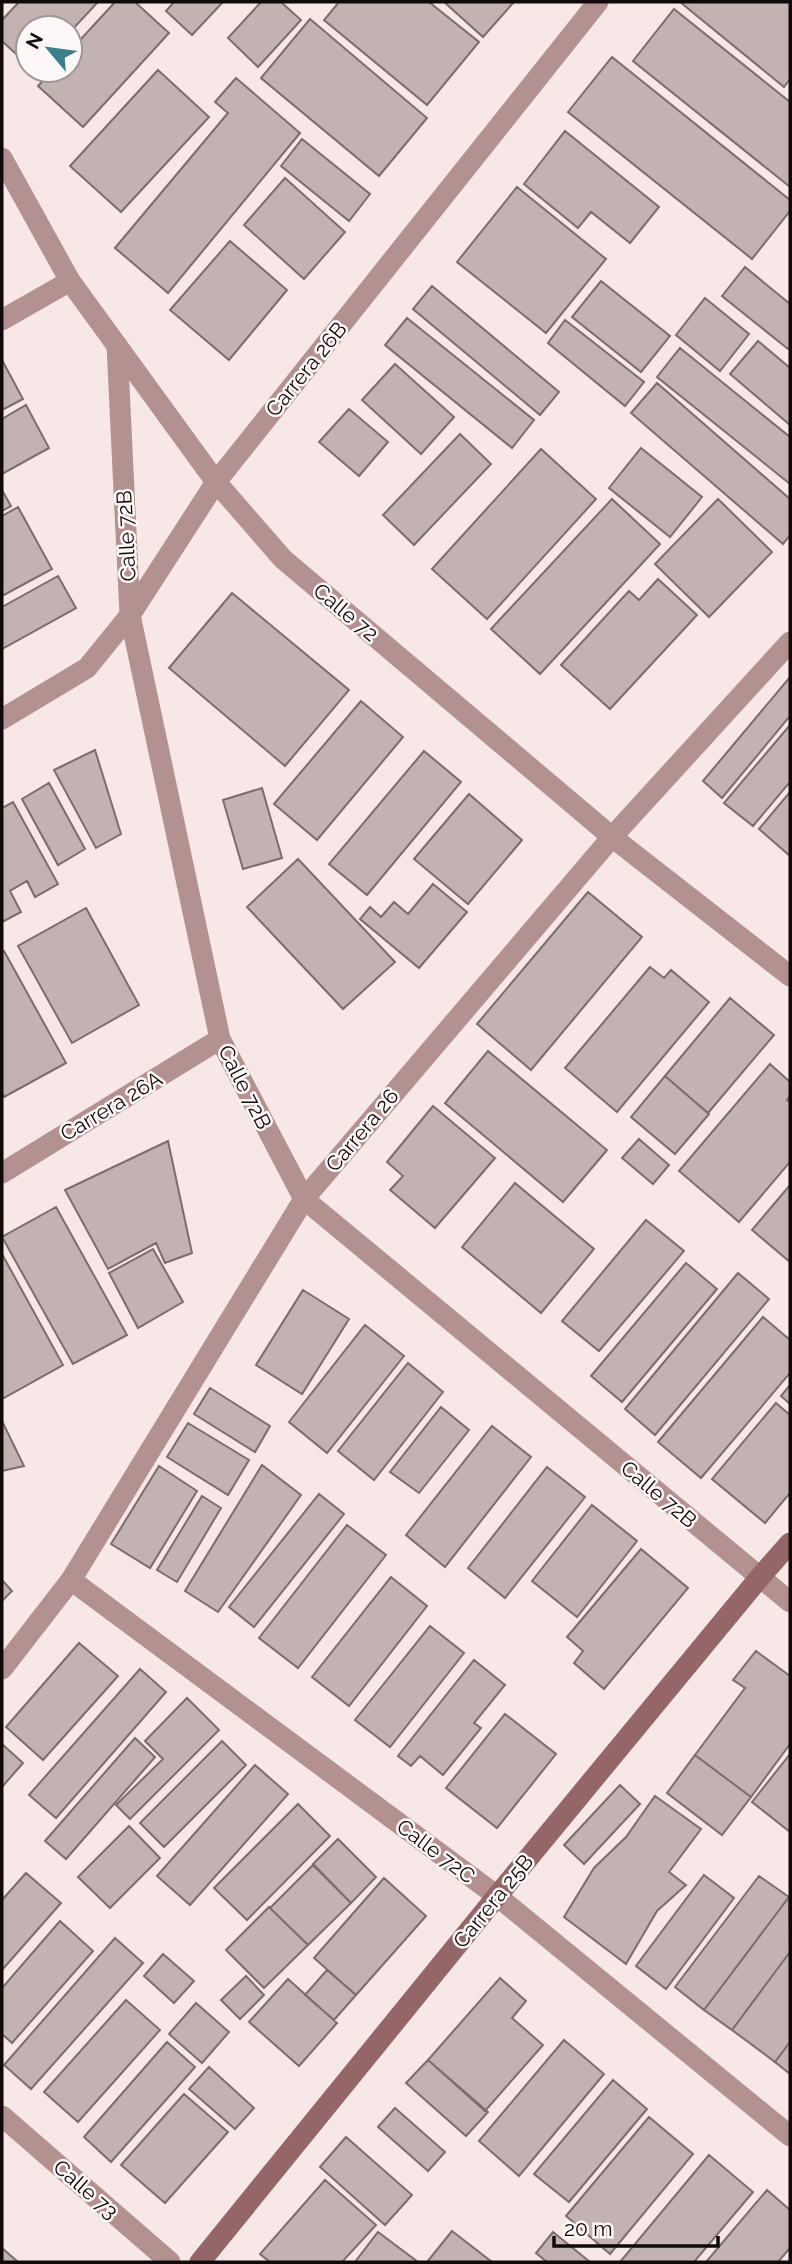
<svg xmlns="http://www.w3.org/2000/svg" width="792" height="2264" viewBox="0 0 792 2264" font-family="Raleway,sans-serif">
<rect width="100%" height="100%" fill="#f7e7e7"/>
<path fill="#c2b2b2" stroke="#7c6d6d" stroke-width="2" d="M 19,2 L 98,2 L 70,32 L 70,28 L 28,28 L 28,65 L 2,41 L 2,20 Z
M 115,2 L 135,2 L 169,33 L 83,127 L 38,86 L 53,70 L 70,70 L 70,51 Z
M 174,2 L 223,2 L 192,35 L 166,11 Z
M 261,2 L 281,2 L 301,20 L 258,67 L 228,38 Z
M 339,2 L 429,2 L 479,42 L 427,105 L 324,20 Z
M 444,2 L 514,2 L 483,37 Z
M 680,2 L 790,2 L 790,79 L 784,87 Z
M 674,9 L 790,102 L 790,187 L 633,61 Z
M 310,19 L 427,118 L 379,176 L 261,78 Z
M 612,57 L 790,200 L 790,211 L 752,259 L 568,112 Z
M 158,70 L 209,117 L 121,212 L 70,166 Z
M 236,78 L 300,133 L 168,293 L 115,248 L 228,113 L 215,102 Z
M 565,131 L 659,207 L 630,243 L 591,212 L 578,228 L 524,184 Z
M 302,139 L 370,194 L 349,221 L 281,166 Z
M 285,178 L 345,232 L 304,279 L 244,225 Z
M 517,187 L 606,259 L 546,333 L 457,262 Z
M 230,241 L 287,290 L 229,360 L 170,310 Z
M 745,267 L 790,304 L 790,347 L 788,349 L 722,296 Z
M 601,281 L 670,336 L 641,372 L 572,317 Z
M 432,286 L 559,392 L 540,415 L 413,309 Z
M 705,298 L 749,334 L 720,371 L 676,335 Z
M 407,318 L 534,420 L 512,448 L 385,345 Z
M 565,320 L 644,382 L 625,406 L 548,343 Z
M 758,341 L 790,368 L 790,425 L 730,374 Z
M 680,348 L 790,437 L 790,484 L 657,377 Z
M 2,360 L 23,399 L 2,410 Z
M 395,364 L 454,417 L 421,454 L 362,400 Z
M 657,383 L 790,499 L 790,535 L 783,544 L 631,413 Z
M 26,405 L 49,448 L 2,474 L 2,419 Z
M 349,409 L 388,442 L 359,476 L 319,442 Z
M 460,434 L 491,464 L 414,545 L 383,515 Z
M 641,448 L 702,497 L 670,537 L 609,488 Z
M 541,449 L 596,499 L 487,619 L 432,569 Z
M 2,490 L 11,506 L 2,511 Z
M 612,499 L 660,544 L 540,674 L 491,629 Z
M 718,499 L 772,552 L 709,617 L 655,564 Z
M 18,507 L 52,569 L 2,596 L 2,516 Z
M 58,576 L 76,608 L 2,649 L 2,607 Z
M 658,579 L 697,615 L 610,709 L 561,665 L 629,591 L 639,600 Z
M 232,593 L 349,690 L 285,766 L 169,668 Z
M 790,677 L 790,716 L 722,798 L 703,781 Z
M 361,701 L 403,737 L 317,840 L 274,804 Z
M 790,725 L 790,782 L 753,826 L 724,803 Z
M 95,750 L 121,834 L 96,848 L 54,770 Z
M 424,751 L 461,782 L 367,895 L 329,864 Z
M 49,783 L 85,849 L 58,865 L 22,799 Z
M 262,788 L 282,858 L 243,869 L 223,800 Z
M 790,792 L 790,856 L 759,829 Z
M 469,794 L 522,840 L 468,904 L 414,859 Z
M 13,802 L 58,884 L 35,897 L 27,881 L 10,891 L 21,912 L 2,922 L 2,808 Z
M 298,859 L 395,962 L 343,1009 L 247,907 Z
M 433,884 L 467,912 L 419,968 L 360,919 L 370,907 L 381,917 L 394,902 L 408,914 Z
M 588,892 L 642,937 L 531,1070 L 477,1024 Z
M 86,908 L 139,1005 L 72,1043 L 18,946 Z
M 4,951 L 66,1063 L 4,1097 L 2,1092 L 2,952 Z
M 650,967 L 664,978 L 671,970 L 709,1002 L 617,1112 L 565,1068 Z
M 730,998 L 774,1035 L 708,1113 L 665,1076 Z
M 488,1051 L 607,1150 L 563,1202 L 445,1103 Z
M 770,1064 L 790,1082 L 790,1096 L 787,1100 L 790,1102 L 790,1162 L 739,1222 L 679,1171 Z
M 665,1076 L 709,1114 L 675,1154 L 631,1117 Z
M 433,1106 L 495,1158 L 435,1228 L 390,1190 L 403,1176 L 387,1162 Z
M 639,1139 L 669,1165 L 653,1184 L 622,1158 Z
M 168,1141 L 192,1253 L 165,1263 L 156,1243 L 108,1269 L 65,1190 Z
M 515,1183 L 594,1249 L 541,1313 L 462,1247 Z
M 790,1185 L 790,1262 L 752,1230 Z
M 56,1207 L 127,1335 L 73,1364 L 2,1237 Z
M 646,1220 L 684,1251 L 599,1351 L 562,1321 Z
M 153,1249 L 183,1302 L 138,1328 L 109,1273 Z
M 2,1254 L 63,1365 L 2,1399 Z
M 686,1263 L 717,1289 L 622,1402 L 591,1376 Z
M 738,1273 L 769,1299 L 655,1435 L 625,1409 Z
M 303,1290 L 349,1319 L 302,1394 L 256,1365 Z
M 763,1317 L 790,1340 L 790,1373 L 701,1478 L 658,1442 Z
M 365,1325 L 404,1356 L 327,1453 L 289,1422 Z
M 408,1363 L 443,1392 L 374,1480 L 338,1451 Z
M 790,1385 L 790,1404 L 781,1396 Z
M 210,1388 L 270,1426 L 255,1452 L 194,1414 Z
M 776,1403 L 790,1415 L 790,1493 L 765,1523 L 712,1479 Z
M 441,1407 L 469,1430 L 419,1493 L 390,1472 Z
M 2,1421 L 24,1466 L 2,1471 Z
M 188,1423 L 249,1460 L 228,1495 L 167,1457 Z
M 492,1426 L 531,1457 L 445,1567 L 406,1535 Z
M 262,1465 L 301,1495 L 218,1612 L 185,1591 Z
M 159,1466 L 197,1491 L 150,1568 L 111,1544 Z
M 547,1467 L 585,1497 L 505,1598 L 468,1568 Z
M 319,1494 L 344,1514 L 254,1627 L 229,1607 Z
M 202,1496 L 221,1508 L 177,1582 L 157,1570 Z
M 592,1505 L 637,1541 L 577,1617 L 532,1581 Z
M 347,1525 L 386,1555 L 298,1668 L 259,1638 Z
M 641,1549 L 688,1588 L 604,1689 L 574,1663 L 583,1651 L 567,1637 Z
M 391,1577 L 427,1606 L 349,1706 L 312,1677 Z
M 2,1580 L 12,1591 L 2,1601 Z
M 430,1626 L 464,1653 L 390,1747 L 355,1720 Z
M 79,1643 L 118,1676 L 43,1760 L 6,1727 Z
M 756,1651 L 790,1676 L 790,1744 L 751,1797 L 695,1755 L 745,1688 L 733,1680 Z
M 474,1660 L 505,1685 L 474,1723 L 481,1728 L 443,1775 L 420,1756 L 411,1766 L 398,1756 Z
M 140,1669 L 166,1692 L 56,1818 L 29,1795 Z
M 187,1698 L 219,1730 L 130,1819 L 116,1805 L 163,1759 L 145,1741 Z
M 505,1714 L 556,1754 L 497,1828 L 446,1788 Z
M 135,1738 L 155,1757 L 66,1859 L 45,1841 Z
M 222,1741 L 246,1765 L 164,1847 L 140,1823 Z
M 2,1744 L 23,1763 L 2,1787 Z
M 790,1754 L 790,1832 L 752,1802 Z
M 695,1755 L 751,1797 L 722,1835 L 667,1793 Z
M 255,1765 L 288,1794 L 190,1905 L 157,1876 Z
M 620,1785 L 640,1804 L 584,1864 L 564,1845 Z
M 655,1796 L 701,1829 L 669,1872 L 686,1885 L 657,1911 L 626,1964 L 564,1917 L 594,1868 L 626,1837 Z
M 298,1804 L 330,1836 L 247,1920 L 214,1888 Z
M 129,1826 L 160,1858 L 110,1908 L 78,1877 Z
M 338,1839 L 376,1877 L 351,1903 L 313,1864 Z
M 313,1865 L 351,1903 L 308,1945 L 270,1908 Z
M 26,1873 L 61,1903 L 2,1970 L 2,1900 Z
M 704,1875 L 734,1898 L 666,1989 L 636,1966 Z
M 759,1876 L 789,1897 L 704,2010 L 675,1987 Z
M 384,1878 L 426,1916 L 356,1995 L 314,1958 Z
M 789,1897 L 790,1952 L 732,2030 L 704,2010 Z
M 269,1907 L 308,1945 L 264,1988 L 226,1950 Z
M 60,1921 L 93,1951 L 12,2043 L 2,2034 L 2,1988 Z
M 115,1938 L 143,1963 L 31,2089 L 4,2065 Z
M 790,1952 L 790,2042 L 775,2062 L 732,2030 Z
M 163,1954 L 194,1981 L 174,2003 L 144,1976 Z
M 327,1970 L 356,1995 L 334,2020 L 305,1995 Z
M 246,1976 L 264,1995 L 240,2019 L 221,2000 Z
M 500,1978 L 526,2001 L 512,2018 L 543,2045 L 485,2111 L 428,2060 Z
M 288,1979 L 337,2023 L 299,2066 L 249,2022 Z
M 126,2000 L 160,2030 L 78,2122 L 44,2092 Z
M 196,2003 L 229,2032 L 202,2063 L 169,2034 Z
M 564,2040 L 604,2074 L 519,2176 L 479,2141 Z
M 167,2042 L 195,2067 L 111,2162 L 84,2137 Z
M 790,2042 L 790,2074 L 775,2062 Z
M 428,2060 L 488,2112 L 466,2136 L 406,2083 Z
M 209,2067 L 254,2108 L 235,2129 L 189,2089 Z
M 613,2080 L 647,2109 L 569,2202 L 534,2174 Z
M 184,2094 L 228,2132 L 165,2203 L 121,2165 Z
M 395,2108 L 445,2152 L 428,2171 L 378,2127 Z
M 649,2117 L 693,2154 L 610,2254 L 566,2216 Z
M 346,2137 L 412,2195 L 385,2225 L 320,2167 Z
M 709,2155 L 753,2192 L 694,2262 L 620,2262 Z
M 325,2180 L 376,2225 L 342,2262 L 270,2262 L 260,2254 Z
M 767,2190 L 790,2210 L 790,2248 L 778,2262 L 706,2262 Z
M 452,2231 L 492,2262 L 427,2262 Z
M 378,2232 L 418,2262 L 355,2262 Z
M 553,2232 L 590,2262 L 547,2262 L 536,2253 Z
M 2,2248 L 17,2261 L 16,2262 L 2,2262 Z"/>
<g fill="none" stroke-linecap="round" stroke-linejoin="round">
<path stroke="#b39191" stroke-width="21" d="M 2,158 L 70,281 L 216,482 L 283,559 L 612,837 L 790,976
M 2,320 L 70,281
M 117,345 L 130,615 L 220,1039 L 304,1199 L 790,1602
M 2,719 L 87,668 L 130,615 L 216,482 L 598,2
M 2,1173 L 220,1039
M 71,1580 L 497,1896 L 790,2136
M 2,1669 L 71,1580 L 304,1199 L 612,837 L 790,642
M 2,2116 L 170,2262"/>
<path stroke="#956667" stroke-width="21" d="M 200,2262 L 497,1896 L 760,1577 L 790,1543"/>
</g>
<g text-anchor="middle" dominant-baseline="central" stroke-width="5" stroke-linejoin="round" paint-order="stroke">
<g font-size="21" fill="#100a0b" stroke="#fdf7f7">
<text transform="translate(306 369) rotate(-51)">Carrera 26B</text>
<text transform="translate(126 536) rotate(-93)">Calle 72B</text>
<text transform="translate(346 612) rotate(40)">Calle 72</text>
<text transform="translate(245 1087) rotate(63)">Calle 72B</text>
<text transform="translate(111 1106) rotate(-31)">Carrera 26A</text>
<text transform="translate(362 1130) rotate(-50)">Carrera 26</text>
<text transform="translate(659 1494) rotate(40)">Calle 72B</text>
<text transform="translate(436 1851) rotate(37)">Calle 72C</text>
<text transform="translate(493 1901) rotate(-51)">Carrera 25B</text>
<text transform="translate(86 2189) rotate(41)">Calle 73</text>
</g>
</g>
<rect width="792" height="2264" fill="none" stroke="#100a0b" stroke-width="7"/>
<g transform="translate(49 49) rotate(299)"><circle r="33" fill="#fdf7f7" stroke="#9e9899" stroke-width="2"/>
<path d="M0-5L12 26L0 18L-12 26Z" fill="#39808a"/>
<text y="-10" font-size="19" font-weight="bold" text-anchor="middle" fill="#100a0b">N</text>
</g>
<path d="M554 2236v10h164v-10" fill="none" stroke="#100a0b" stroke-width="3.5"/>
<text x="564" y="2236" font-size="21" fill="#100a0b" stroke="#fdf7f7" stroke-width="5" paint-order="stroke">20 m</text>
</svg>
